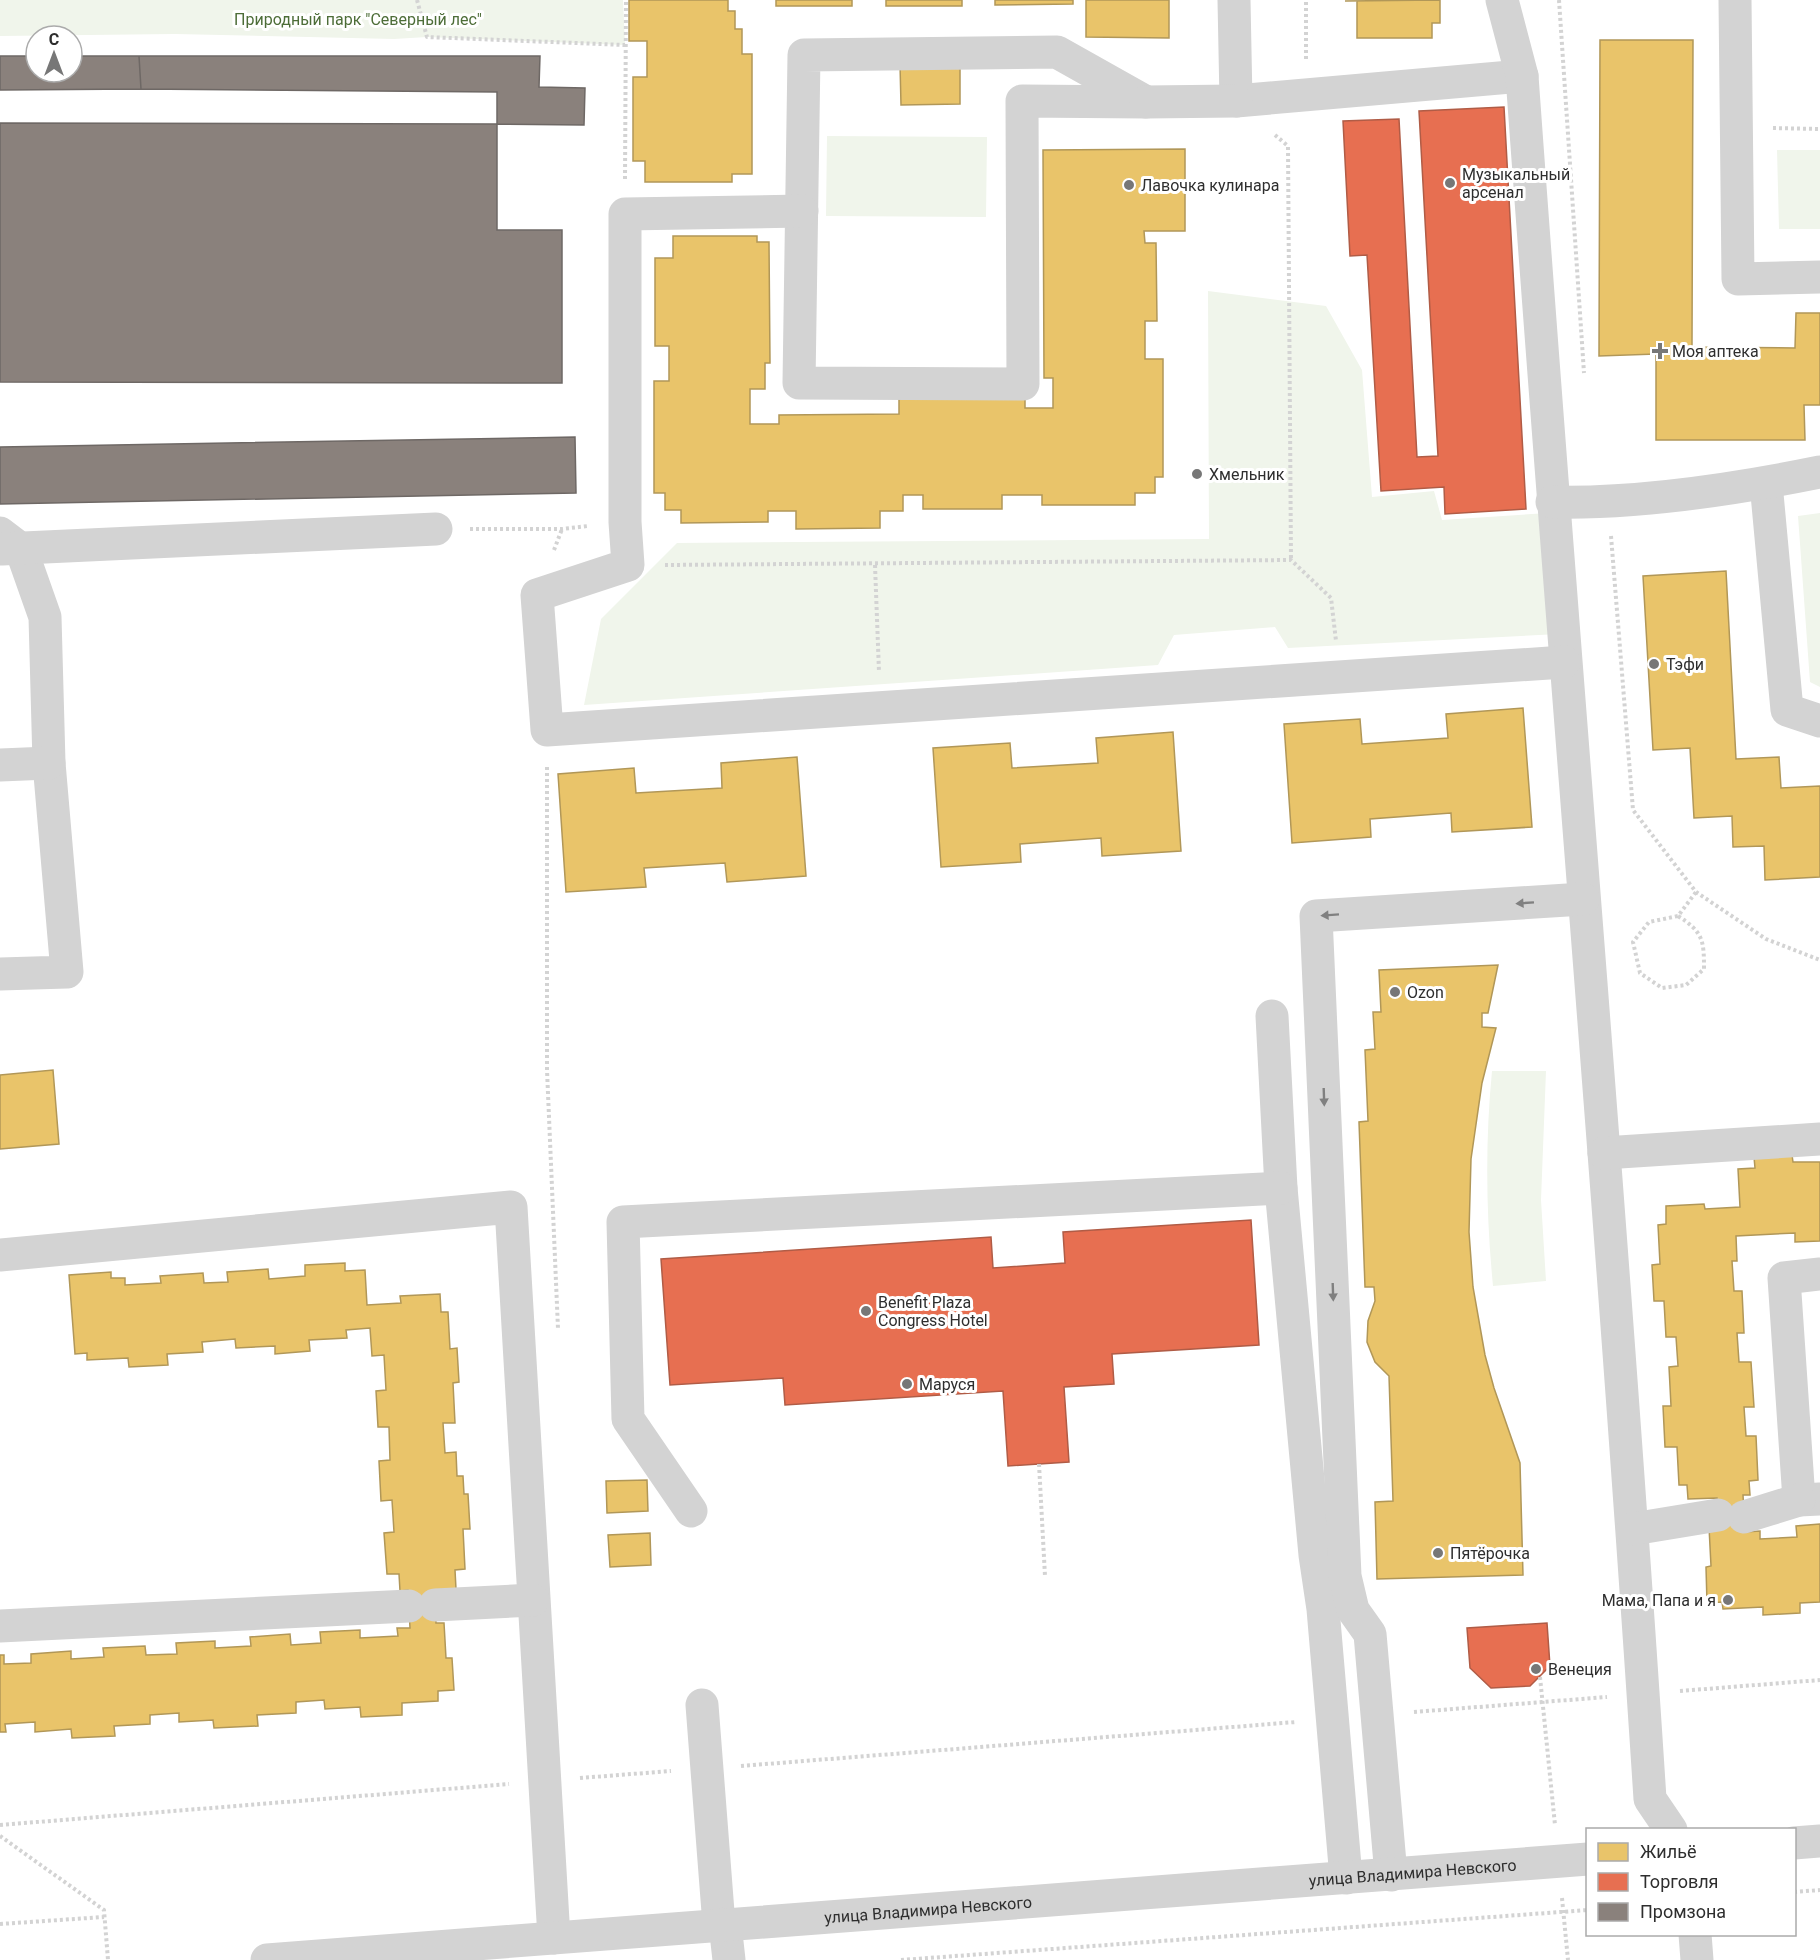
<svg xmlns="http://www.w3.org/2000/svg" width="1820" height="1960" viewBox="0 0 1820 1960" font-family="Roboto,sans-serif">
<rect width="100%" height="100%" fill="#fff"/>
<path fill="#f0f5eb" d="M 0,0 L 623,0 L 625,45 L 427,37 L 394,39 L 175,34 L 0,36 Z
M 827,136 L 987,137 L 986,217 L 826,216 Z
M 1777,150 L 1820,150 L 1820,229 L 1779,229 Z
M 1208,291 L 1326,306 L 1362,370 L 1372,497 L 1434,491 L 1442,520 L 1548,513 L 1559,634 L 1288,648 L 1275,627 L 1174,635 L 1158,665 L 584,705 L 601,619 L 677,543 L 1209,539 Z
M 1820,513 L 1820,687 L 1810,682 L 1798,516 Z
M 1492,1071 L 1546,1071 L 1541,1200 L 1546,1281 L 1493,1286 C 1486,1214 1485,1143 1492,1071 Z"/>
<path fill="#e9c46a" stroke="#b19758" stroke-width="1.5" d="M 629,0 L 728,0 L 728,11 L 735,11 L 735,29 L 742,29 L 742,54 L 752,54 L 752,174 L 732,174 L 732,182 L 645,182 L 645,161 L 633,161 L 633,77 L 647,77 L 647,41 L 629,41 Z
M 776,0 L 852,0 L 852,6 L 776,6 Z
M 886,0 L 962,0 L 962,6 L 886,6 Z
M 995,0 L 1073,0 L 1073,4 L 995,5 Z
M 1086,0 L 1169,0 L 1169,38 L 1086,37 Z
M 1440,0 L 1440,23 L 1432,23 L 1432,38 L 1357,38 L 1357,1 L 1345,1 Z
M 1600,40 L 1693,40 L 1692,347 L 1795,348 L 1796,313 L 1820,313 L 1820,405 L 1804,405 L 1805,440 L 1656,440 L 1656,354 L 1599,356 Z
M 960,63 L 960,104 L 901,105 L 900,64 Z
M 1185,149 L 1185,231 L 1144,231 L 1145,243 L 1156,243 L 1157,321 L 1145,321 L 1145,359 L 1163,359 L 1163,477 L 1155,477 L 1155,493 L 1135,493 L 1135,505 L 1042,505 L 1042,495 L 1002,495 L 1002,509 L 923,509 L 923,495 L 903,495 L 903,511 L 880,511 L 880,528 L 796,529 L 796,511 L 768,511 L 768,522 L 681,523 L 681,510 L 665,510 L 665,493 L 654,493 L 654,381 L 669,381 L 669,346 L 655,346 L 655,258 L 673,258 L 673,236 L 757,236 L 757,242 L 769,242 L 770,363 L 765,363 L 765,389 L 750,389 L 750,424 L 779,424 L 779,415 L 899,414 L 899,398 L 1025,398 L 1025,408 L 1053,408 L 1053,378 L 1044,378 L 1043,150 Z
M 1726,571 L 1736,759 L 1779,757 L 1781,788 L 1820,786 L 1820,877 L 1765,880 L 1764,846 L 1733,847 L 1732,816 L 1694,818 L 1690,748 L 1653,750 L 1643,576 Z
M 1523,708 L 1532,827 L 1452,832 L 1451,813 L 1370,819 L 1371,837 L 1292,843 L 1284,724 L 1360,719 L 1362,744 L 1448,738 L 1446,714 Z
M 1173,732 L 1181,851 L 1102,856 L 1101,838 L 1020,844 L 1021,862 L 941,867 L 933,748 L 1010,743 L 1012,768 L 1098,763 L 1096,738 Z
M 797,757 L 806,876 L 727,882 L 725,863 L 644,868 L 646,887 L 566,892 L 558,774 L 634,768 L 636,793 L 722,788 L 721,763 Z
M 1498,965 L 1488,1013 L 1482,1013 L 1482,1027 L 1496,1028 L 1482,1083 L 1471,1159 L 1469,1232 L 1473,1287 L 1485,1355 L 1494,1388 L 1520,1463 L 1523,1575 L 1377,1579 L 1375,1502 L 1393,1501 L 1389,1376 L 1375,1362 L 1367,1342 L 1368,1321 L 1375,1301 L 1374,1287 L 1365,1287 L 1359,1122 L 1368,1121 L 1365,1050 L 1375,1049 L 1373,1012 L 1381,1012 L 1379,970 Z
M 53,1070 L 59,1144 L 0,1149 L 0,1075 Z
M 1792,1155 L 1793,1162 L 1820,1162 L 1820,1241 L 1795,1242 L 1795,1233 L 1736,1236 L 1737,1261 L 1732,1261 L 1734,1291 L 1742,1291 L 1744,1333 L 1737,1333 L 1739,1362 L 1751,1362 L 1754,1407 L 1744,1407 L 1746,1436 L 1756,1436 L 1758,1480 L 1749,1481 L 1750,1495 L 1743,1495 L 1745,1532 L 1760,1531 L 1760,1539 L 1797,1537 L 1796,1526 L 1820,1524 L 1820,1602 L 1800,1603 L 1800,1613 L 1763,1615 L 1763,1607 L 1723,1609 L 1722,1602 L 1707,1603 L 1706,1567 L 1711,1566 L 1709,1527 L 1718,1526 L 1717,1498 L 1688,1499 L 1687,1485 L 1679,1485 L 1677,1447 L 1665,1447 L 1663,1406 L 1671,1406 L 1669,1367 L 1678,1366 L 1676,1337 L 1666,1337 L 1664,1301 L 1654,1301 L 1652,1265 L 1660,1264 L 1658,1225 L 1666,1224 L 1666,1206 L 1704,1204 L 1705,1209 L 1740,1207 L 1738,1169 L 1755,1168 L 1754,1157 Z
M 345,1263 L 345,1271 L 365,1270 L 367,1305 L 401,1303 L 400,1296 L 440,1294 L 441,1312 L 448,1312 L 450,1349 L 457,1348 L 459,1382 L 453,1383 L 455,1423 L 443,1423 L 445,1453 L 456,1452 L 457,1476 L 463,1476 L 464,1494 L 468,1494 L 470,1529 L 463,1529 L 465,1569 L 455,1570 L 456,1589 L 434,1590 L 436,1623 L 444,1623 L 446,1658 L 452,1658 L 454,1690 L 438,1691 L 438,1701 L 402,1703 L 402,1715 L 361,1717 L 360,1707 L 325,1709 L 324,1700 L 296,1702 L 296,1713 L 257,1715 L 258,1726 L 214,1728 L 213,1720 L 179,1722 L 179,1713 L 150,1715 L 150,1724 L 114,1726 L 115,1736 L 72,1738 L 71,1729 L 35,1732 L 35,1722 L 5,1724 L 6,1732 L 0,1732 L 0,1655 L 4,1655 L 4,1664 L 31,1663 L 31,1654 L 71,1651 L 71,1659 L 104,1657 L 103,1648 L 145,1646 L 146,1655 L 177,1654 L 176,1643 L 215,1641 L 215,1648 L 251,1646 L 250,1637 L 290,1634 L 291,1645 L 321,1643 L 320,1632 L 360,1630 L 360,1638 L 398,1636 L 397,1628 L 410,1628 L 408,1590 L 400,1591 L 399,1574 L 387,1574 L 384,1533 L 394,1532 L 392,1500 L 381,1501 L 379,1461 L 390,1460 L 389,1427 L 378,1427 L 376,1391 L 386,1390 L 384,1355 L 372,1356 L 370,1328 L 346,1330 L 347,1338 L 309,1340 L 310,1351 L 275,1354 L 275,1346 L 236,1348 L 235,1339 L 202,1342 L 203,1352 L 167,1354 L 168,1365 L 129,1367 L 128,1358 L 87,1360 L 87,1353 L 75,1354 L 69,1275 L 111,1272 L 111,1278 L 125,1278 L 125,1285 L 161,1283 L 160,1276 L 203,1273 L 204,1283 L 228,1282 L 227,1272 L 268,1269 L 269,1279 L 305,1276 L 305,1265 Z
M 647,1480 L 648,1511 L 607,1513 L 606,1481 Z
M 650,1533 L 651,1565 L 610,1567 L 608,1535 Z"/>
<path fill="#e76f51" stroke="#b05c46" stroke-width="1.5" d="M 1504,107 L 1526,509 L 1445,514 L 1444,487 L 1381,491 L 1367,255 L 1350,256 L 1343,121 L 1399,119 L 1417,457 L 1438,456 L 1419,111 Z
M 1251,1220 L 1259,1345 L 1112,1354 L 1114,1384 L 1064,1387 L 1069,1462 L 1008,1466 L 1003,1391 L 785,1405 L 783,1378 L 670,1385 L 661,1259 L 991,1237 L 993,1268 L 1065,1263 L 1063,1232 Z
M 1547,1623 L 1550,1666 L 1530,1686 L 1491,1688 L 1470,1668 L 1467,1628 Z"/>
<path fill="#8a817c" stroke="#6e6865" stroke-width="1.5" d="M 0,56 L 36,56 L 36,72 L 72,72 L 72,56 L 139,56 L 141,89 L 0,90 Z
M 139,56 L 540,56 L 539,87 L 585,88 L 584,125 L 497,124 L 497,92 L 141,89 Z
M 0,123 L 497,124 L 497,230 L 562,230 L 562,383 L 0,382 Z
M 575,437 L 576,493 L 0,504 L 0,447 Z"/>
<g fill="none" stroke-linecap="round" stroke-linejoin="round">
<path stroke="#d3d3d3" stroke-width="4" stroke-dasharray="3 3" stroke-linecap="butt" d="M 417,0 L 427,37 L 625,45
M 1559,0 L 1584,373
M 1306,59 L 1306,0
M 1773,128 L 1820,129
M 1275,135 L 1288,146 L 1291,560
M 625,179 L 626,0
M 470,529 L 562,529 L 588,526
M 1611,536 L 1633,810 L 1696,892 L 1766,939 L 1820,960
M 554,550 L 562,529
M 665,565 L 1291,560 L 1331,598 L 1336,641
M 875,565 L 879,672
M 547,767 L 547,1070 L 558,1329
M 1678,916 C 1703,932 1704,940 1704,969 L 1686,985 L 1662,988 L 1640,973 L 1633,942 L 1649,922 L 1678,916 L 1696,892
M 1039,1464 L 1045,1576
M 1540,1677 L 1555,1825
M 1680,1691 L 1820,1680
M 1414,1712 L 1607,1697
M 741,1766 L 1296,1722
M 580,1778 L 671,1771
M 0,1825 L 509,1784
M 0,1836 L 104,1910 L 108,1960
M 1794,1892 L 1820,1890
M 1562,1898 L 1568,1960
M 0,1924 L 104,1917
M 901,1960 L 1588,1910"/>
<g stroke="#d3d3d3" stroke-width="33">
<path d="M 1234,0 L 1236,101 L 1522,76"/>
<path d="M 1502,0 L 1522,76 C 1563,651 1613,1225 1650,1799 L 1671,1830"/>
<path d="M 1735,0 L 1738,279 L 1820,277"/>
<path d="M 1057,52 L 1146,102 L 1022,101 L 1023,384 L 799,383 L 804,55 Z"/>
<path d="M 1146,102 L 1236,101"/>
<path d="M 802,211 L 625,214 L 625,522 L 628,565 L 537,595 L 547,730 L 1564,662"/>
<path d="M 1766,483 L 1787,710 L 1820,721"/>
<path d="M 1552,502 C 1638,504 1736,489 1820,472"/>
<path d="M 0,533 L 21,549 L 45,617 L 49,763 L 67,972 L 0,974"/>
<path d="M 2,549 L 436,529"/>
<path d="M 0,765 L 49,763"/>
<path d="M 1272,1016 L 1281,1188 L 1315,1555 L 1323,1609 L 1346,1878"/>
<path d="M 1604,1153 L 1820,1139"/>
<path d="M 0,1255 L 511,1207 L 554,1938"/>
<path d="M 1820,1274 L 1784,1278 L 1799,1500 L 1820,1499"/>
<path d="M 691,1511 L 628,1419 L 623,1222 L 1281,1188"/>
<path d="M 1744,1517 L 1799,1500"/>
<path d="M 1633,1529 L 1718,1515"/>
<path d="M 435,1605 L 533,1600"/>
<path d="M 0,1626 L 409,1606"/>
<path d="M 702,1705 L 719,1925"/>
<path d="M 1794,1843 L 1820,1841"/>
<path d="M 1391,1875 L 1370,1634 L 1353,1610 L 1345,1576 L 1316,916 L 1583,899"/>
<path d="M 725,1924 L 729,1960"/>
<path d="M 1695,1934 L 1697,1960"/>
<path id="s1" d="M 267,1960 L 1588,1859"/>
</g>
</g>
<defs><path id="oneway-solid" d="M-6-.8H1V-3.2L6.5 0L1 3.2V.8H-6Z" transform="scale(1.5)"/></defs>
<g fill="#808080">
<use href="#oneway-solid" transform="translate(1525 903) rotate(176)"/>
<use href="#oneway-solid" transform="translate(1330 915) rotate(176)"/>
<use href="#oneway-solid" transform="translate(1324 1097) rotate(88)"/>
<use href="#oneway-solid" transform="translate(1333 1292) rotate(88)"/>
</g>
<g fill="#777" stroke="#fff" stroke-width="2">
<circle cx="1450" cy="183" r="6"/>
<circle cx="1129" cy="185" r="6"/>
<path d="M1657 342h6v6h6v6h-6v6h-6v-6h-6v-6h6z"/>
<circle cx="1197" cy="474" r="6"/>
<circle cx="1654" cy="664" r="6"/>
<circle cx="1395" cy="992" r="6"/>
<circle cx="866" cy="1311" r="6"/>
<circle cx="907" cy="1384" r="6"/>
<circle cx="1438" cy="1553" r="6"/>
<circle cx="1728" cy="1600" r="6"/>
<circle cx="1536" cy="1669" r="6"/>
</g>
<g text-anchor="middle" dominant-baseline="central" stroke-width="6" stroke-linejoin="round" paint-order="stroke">
<g font-size="16" fill="#4d6d38" stroke="#fff">
<text x="358" y="19">Природный парк "Северный лес"</text>
</g>
<g font-size="16" fill="#2e2e2e" stroke="#fff" text-anchor="start">
<text x="1462" y="174">Музыкальный<tspan x="1462" dy="18">арсенал</tspan></text>
<text x="1141" y="185">Лавочка кулинара</text>
<text x="1672" y="351">Моя аптека</text>
<text x="1209" y="474">Хмельник</text>
<text x="1666" y="664">Тэфи</text>
<text x="1407" y="992">Ozon</text>
<text x="878" y="1302">Benefit Plaza<tspan x="878" dy="18">Congress Hotel</tspan></text>
<text x="919" y="1384">Маруся</text>
<text x="1450" y="1553">Пятёрочка</text>
<text x="1716" y="1600" text-anchor="end">Мама, Папа и я</text>
<text x="1548" y="1669">Венеция</text>
</g>
<g font-size="16" fill="#2e2e2e" stroke="#fff">
<text stroke="none"><textPath href="#s1" startOffset="1149">улица Владимира Невского</textPath></text>
<text stroke="none"><textPath href="#s1" startOffset="663">улица Владимира Невского</textPath></text>
</g>
</g>
<rect x="1586" y="1828" width="210" height="108" fill="#ffffff" stroke="#ababab" stroke-width="1.5"/>
<rect x="1598" y="1843" width="30" height="18" fill="#e9c46a" stroke="#ababab" stroke-width="1.5"/>
<text x="1640" y="1858" font-size="18" fill="#2e2e2e">Жильё</text>
<rect x="1598" y="1873" width="30" height="18" fill="#e76f51" stroke="#ababab" stroke-width="1.5"/>
<text x="1640" y="1888" font-size="18" fill="#2e2e2e">Торговля</text>
<rect x="1598" y="1903" width="30" height="18" fill="#8a817c" stroke="#ababab" stroke-width="1.5"/>
<text x="1640" y="1918" font-size="18" fill="#2e2e2e">Промзона</text>
<g transform="translate(54 54)"><circle r="28" fill="#ffffff" stroke="#ababab" stroke-width="1.5"/>
<path d="M0-4.5L10 22L0 15L-10 22Z" fill="#777777"/>
<text y="-9" font-size="16" font-weight="bold" text-anchor="middle" fill="#2e2e2e">С</text>
</g>
</svg>
